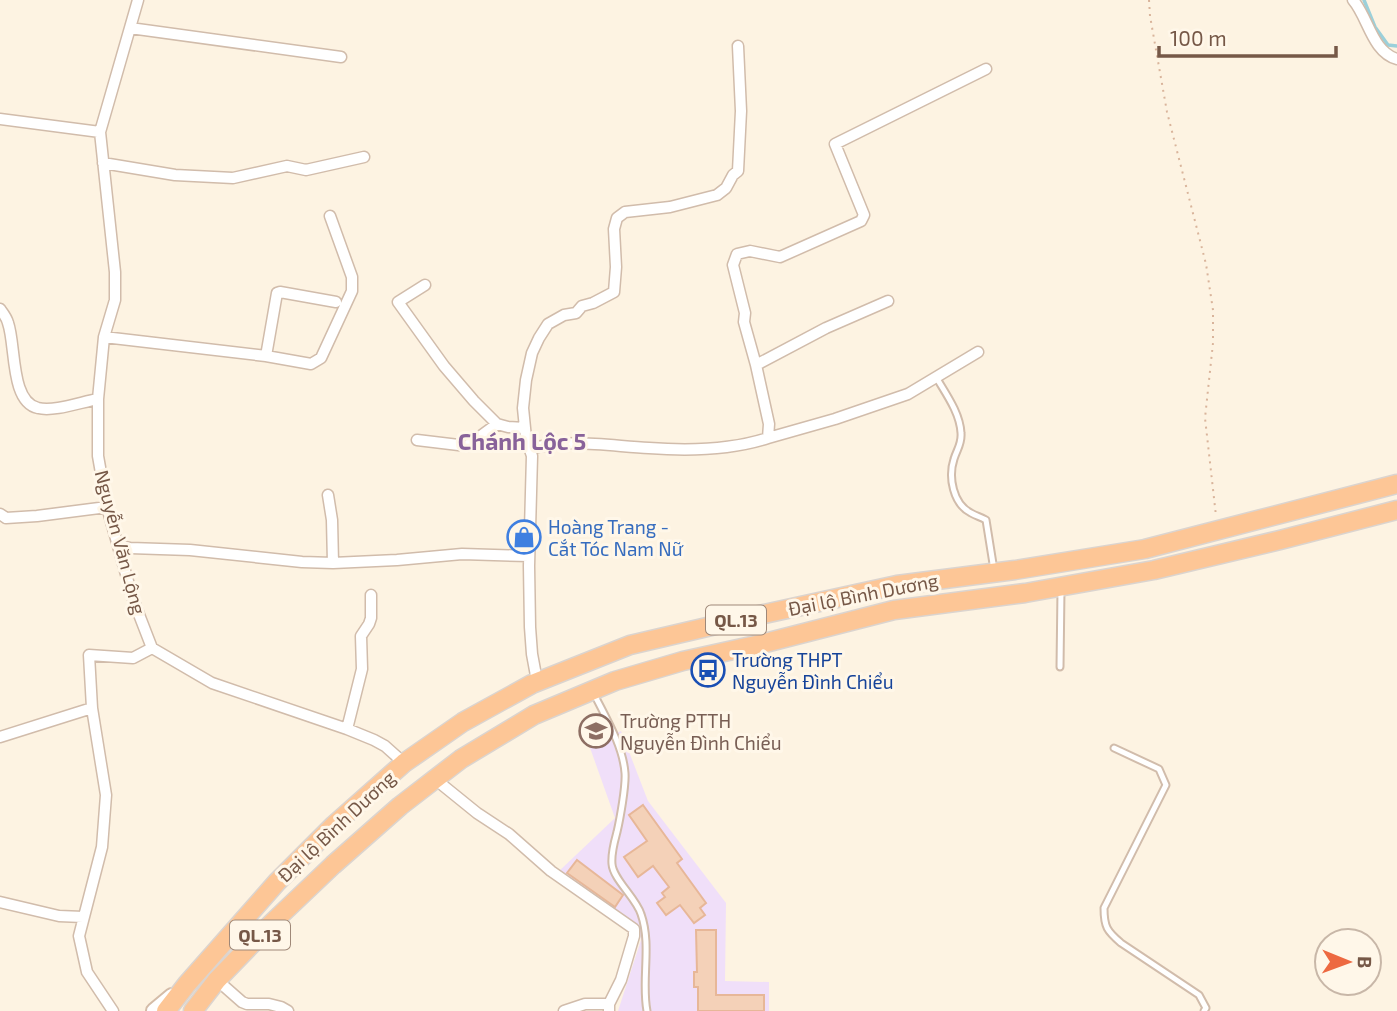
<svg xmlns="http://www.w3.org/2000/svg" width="1397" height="1011" viewBox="0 0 1397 1011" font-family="'Exo 2',sans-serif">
<rect width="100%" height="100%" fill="#fdf3e2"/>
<path fill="#f0dff9" d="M 621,731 L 648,801 L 726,903 L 725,981 L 769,982 L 769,1011 L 618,1011 L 641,940 L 639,930 L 557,873 L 615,818 L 589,745 Z"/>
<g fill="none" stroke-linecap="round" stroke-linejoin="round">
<path stroke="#9bd0da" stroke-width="3.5" d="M 1364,0 L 1375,27 L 1388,45 L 1397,46"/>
</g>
<path fill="#f4d1b8" stroke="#e7b798" stroke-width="2" d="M 643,805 L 682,859 L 677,863 L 706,903 L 700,908 L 705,915 L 694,923 L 680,905 L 666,915 L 657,903 L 665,897 L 662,893 L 669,887 L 653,866 L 638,877 L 624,857 L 647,841 L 629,815 Z
M 577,860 L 623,895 L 615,907 L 567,873 Z
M 696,930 L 716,930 L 716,995 L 764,995 L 764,1011 L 698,1011 L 698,987 L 694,987 L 694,972 L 697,972 Z"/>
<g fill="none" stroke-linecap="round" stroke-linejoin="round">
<defs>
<path id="service" d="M 936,377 C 946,394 960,413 961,433 C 962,444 957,449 954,459 C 948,477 953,504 971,513 C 976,516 981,517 986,520 L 994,570
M 1060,667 L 1061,590
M 594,694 C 606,718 623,746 625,773 C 626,786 620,819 617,832 C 614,843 611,853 612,864 C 613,879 636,898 641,914 C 652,945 641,980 647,1011
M 1114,748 L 1159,769 L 1166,785 L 1104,908 C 1104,927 1107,931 1121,943 L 1199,995 L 1206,1008 L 1204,1011"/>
<path id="minor" d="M 138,0 L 100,132 L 115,272 L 115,300 L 104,337 L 98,399 L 98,456 L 107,507 L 133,599 L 152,648 L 212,683 L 347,729 L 374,740 L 385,746 L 404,763
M 1353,0 C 1368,17 1372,52 1397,59
M 130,28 L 341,57
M 0,119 L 100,132
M 103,163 L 175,175 L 233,178 L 287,166 L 306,170 L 364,157
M 425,285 L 398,302 L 444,366 L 474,401 L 497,424 L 508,427 L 525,428
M 0,309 C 3,313 7,318 8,323 C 16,345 10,402 38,408 C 54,412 81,402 98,399
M 104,337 L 266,356 L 311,364 L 321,358 L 352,291 L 352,277 L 330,216
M 266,356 L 277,293 L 280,292 L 336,302
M 756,365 L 744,322 L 745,313 L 733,265 L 737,254 L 750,251 L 780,257 L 861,221 L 864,215 L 835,144 L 986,69
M 768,438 L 835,419 L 908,394 L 978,352
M 417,440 L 467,446 L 497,424
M 530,449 C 569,438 610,446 649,448 C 688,451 731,450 768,438 L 769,424 L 756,365 L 826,328 L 888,301
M 328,495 L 332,520 L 333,563
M 0,514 L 6,518 L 37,516 L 107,507
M 118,545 L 130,548 L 190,550 L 302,562 L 333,563 L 397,560 L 462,554 L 529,556
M 537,681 L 532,654 L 530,627 L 529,566 L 532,456 L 526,438 L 523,408 L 526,380 L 532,353 L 539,338 L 548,324 L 564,315 L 576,313 L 582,306 L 593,303 L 614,292 L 616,267 L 614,229 L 617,218 L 625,212 L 670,207 L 717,195 L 726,188 L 733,175 L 738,171 L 741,111 L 738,46
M 347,729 L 362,669 L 361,636 L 369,624 L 371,618 L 371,595
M 0,737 L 92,708
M 435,779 L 477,813 L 509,834 L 551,871 L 634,929 L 634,936 L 621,980 L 609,1004
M 0,902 L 59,916 L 83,917
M 217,980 L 242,1002 L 247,1004 L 269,1004 L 281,1007 L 288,1011
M 113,1011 L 87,972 L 79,936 L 102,847 L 106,795 L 92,708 L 89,655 L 133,658 L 152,648
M 564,1011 L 585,1004 L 609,1004 L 609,1011"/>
<path id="secondary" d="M 154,1011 L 172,996"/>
<path id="trunk" d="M 166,1011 L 187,984 L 277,882 L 334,825 L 404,763 L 463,722 L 532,684 L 630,645 L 750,617 L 897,585 L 1015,570 L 1145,549 L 1397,484
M 193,1011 L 217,980 L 272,923 L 333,865 L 400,806 L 461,759 L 534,715 L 615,681 L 683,661 L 765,643 L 894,610 L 1025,593 L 1154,570 L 1280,540 L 1397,510"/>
</defs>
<use href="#service" stroke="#d1bcab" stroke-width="9"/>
<use href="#minor" stroke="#d1bcab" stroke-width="13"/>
<use href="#secondary" stroke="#d4bca8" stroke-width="18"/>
<use href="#trunk" stroke="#dbd4cf" stroke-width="21"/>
<path stroke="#d9b49b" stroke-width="2" stroke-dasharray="2 5" stroke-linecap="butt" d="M 1149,0 L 1150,16 L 1167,112 L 1206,264 L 1213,310 L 1213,343 L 1205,418 L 1216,516"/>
<use href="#service" stroke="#fff" stroke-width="5"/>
<use href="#minor" stroke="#fff" stroke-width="10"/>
<use href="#secondary" stroke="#fff" stroke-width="14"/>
<use href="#trunk" stroke="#fdc696" stroke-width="18"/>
</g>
<defs>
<symbol id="shop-ring" viewBox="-11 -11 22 22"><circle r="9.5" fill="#fff7e9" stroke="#3f7fe0" stroke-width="1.5"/><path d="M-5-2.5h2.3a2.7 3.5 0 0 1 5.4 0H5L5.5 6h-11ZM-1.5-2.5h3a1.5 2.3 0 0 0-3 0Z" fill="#3f7fe0"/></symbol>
<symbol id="bus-ring" viewBox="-11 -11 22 22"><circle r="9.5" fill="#fff7e9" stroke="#1a4fb4" stroke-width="1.5"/><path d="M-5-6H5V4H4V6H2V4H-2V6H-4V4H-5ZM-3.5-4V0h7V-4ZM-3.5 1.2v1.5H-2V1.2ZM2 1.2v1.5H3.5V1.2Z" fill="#1a4fb4"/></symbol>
<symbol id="school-ring" viewBox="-11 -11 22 22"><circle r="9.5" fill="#fff7e9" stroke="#8d6e63" stroke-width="1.5"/><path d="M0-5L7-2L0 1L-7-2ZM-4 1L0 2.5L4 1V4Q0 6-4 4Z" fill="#8d6e63"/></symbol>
</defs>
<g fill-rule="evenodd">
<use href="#shop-ring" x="505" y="518" width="38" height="38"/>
<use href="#bus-ring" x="689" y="651" width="38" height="38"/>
<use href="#school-ring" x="577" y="712" width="38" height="38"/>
</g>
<g text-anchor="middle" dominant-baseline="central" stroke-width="6" stroke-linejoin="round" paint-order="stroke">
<g fill="#fff7e9" stroke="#9f8878" stroke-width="2">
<rect x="706" y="605.5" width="60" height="29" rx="5"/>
<rect x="230" y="920.5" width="60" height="29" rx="5"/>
</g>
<g font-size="18" font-weight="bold" fill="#765847">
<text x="736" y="620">QL.13</text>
<text x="260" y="935">QL.13</text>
</g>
<g font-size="19" fill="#366cbe" stroke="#fff7e9" text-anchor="start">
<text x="548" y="526">Hoàng Trang -<tspan x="548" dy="22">Cắt Tóc Nam Nữ</tspan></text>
</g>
<g font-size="19" fill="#765847" stroke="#fff7e9">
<text transform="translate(121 542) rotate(75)">Nguyễn Văn Lộng</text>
<text transform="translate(863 594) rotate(-11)">Đại lộ Bình Dương</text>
<text transform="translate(336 826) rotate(-43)">Đại lộ Bình Dương</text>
</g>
<g font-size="19" fill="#164399" stroke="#fff7e9" text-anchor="start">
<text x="732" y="659">Trường THPT<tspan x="732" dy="22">Nguyễn Đình Chiểu</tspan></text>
</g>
<g font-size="19" fill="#785e54" stroke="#fff7e9" text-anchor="start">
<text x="620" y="720">Trường PTTH<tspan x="620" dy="22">Nguyễn Đình Chiểu</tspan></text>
</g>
<g font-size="23" font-weight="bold" fill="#88629a" stroke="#fff7e9">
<text x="522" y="441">Chánh Lộc 5</text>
</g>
</g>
<g transform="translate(1348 962) rotate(91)"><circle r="33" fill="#fff7e9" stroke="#c8b7a8" stroke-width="2"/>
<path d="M0-5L12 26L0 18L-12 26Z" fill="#ed6941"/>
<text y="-10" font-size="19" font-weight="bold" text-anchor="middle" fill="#765847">B</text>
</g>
<path d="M1159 46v10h177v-10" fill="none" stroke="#765847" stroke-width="3.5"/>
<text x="1170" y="46" font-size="21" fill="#765847" stroke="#fff7e9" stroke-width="5" paint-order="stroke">100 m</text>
</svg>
